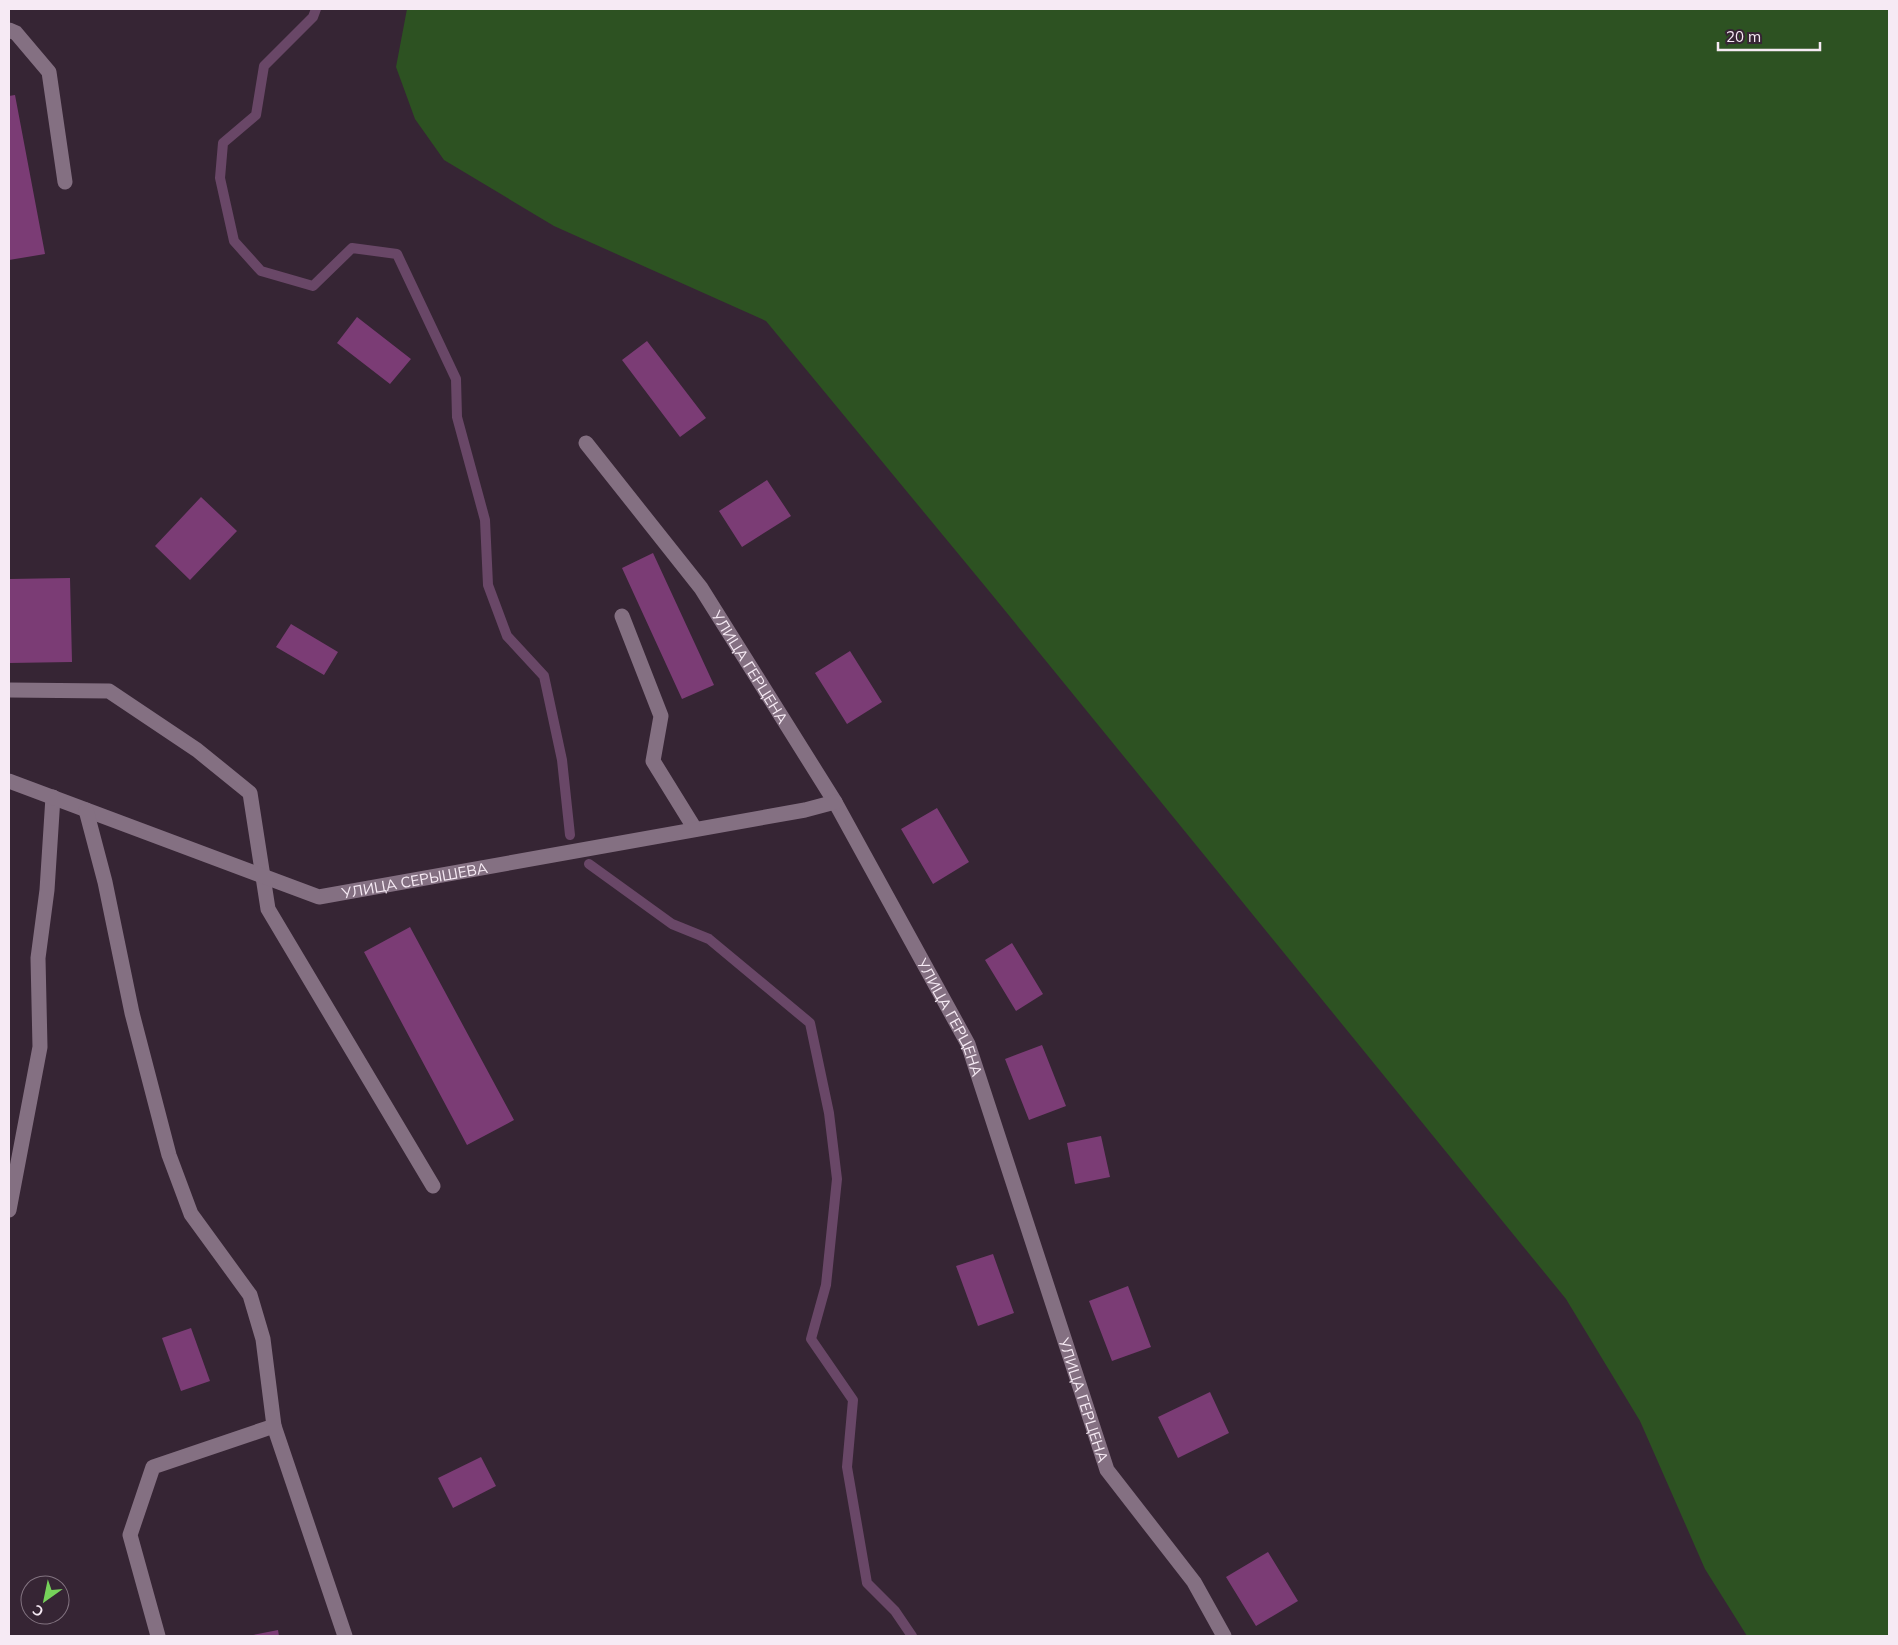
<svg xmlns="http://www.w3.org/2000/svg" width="1898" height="1645" viewBox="0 0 1898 1645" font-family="Mulish,sans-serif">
<rect width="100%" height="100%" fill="#362534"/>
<path fill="#2d5222" d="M 407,9 L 1889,9 L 1889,1636 L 1747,1636 L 1705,1569 L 1640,1421 L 1566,1299 L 989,591 L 766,321 L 554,226 L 444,160 L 415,119 L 396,67 Z"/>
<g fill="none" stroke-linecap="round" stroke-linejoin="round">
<path stroke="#694767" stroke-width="10" d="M 316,9 L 313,17 L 264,66 L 256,115 L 223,143 L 220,178 L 234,241 L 261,271 L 313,286 L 352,248 L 397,254 L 456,379 L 457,417 L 485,520 L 488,585 L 507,636 L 544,676 L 562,760 L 570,835
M 589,864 L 672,924 L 709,939 L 810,1023 L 829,1113 L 837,1179 L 826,1285 L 811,1339 L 853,1400 L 847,1467 L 867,1583 L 895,1611 L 912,1636"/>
</g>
<path fill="#7b3c75" d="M 15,95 L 45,254 L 9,260 L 9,96 Z
M 357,317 L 411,359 L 390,384 L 337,343 Z
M 647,341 L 706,418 L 680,437 L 622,360 Z
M 767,480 L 791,516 L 742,547 L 719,511 Z
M 201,497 L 237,531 L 190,580 L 155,546 Z
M 653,553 L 714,685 L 682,699 L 622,568 Z
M 70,578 L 72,662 L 9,663 L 9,579 Z
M 291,624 L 338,652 L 324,675 L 276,647 Z
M 850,651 L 882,702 L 847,724 L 815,673 Z
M 937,808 L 969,862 L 933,884 L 901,829 Z
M 410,927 L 514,1120 L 467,1145 L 364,952 Z
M 1012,943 L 1043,994 L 1016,1011 L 985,960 Z
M 1042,1045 L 1066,1106 L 1029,1120 L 1005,1059 Z
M 1101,1136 L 1110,1177 L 1075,1184 L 1067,1143 Z
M 993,1254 L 1014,1313 L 978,1326 L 956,1266 Z
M 1128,1286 L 1151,1347 L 1112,1361 L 1089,1301 Z
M 191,1328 L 210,1381 L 181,1391 L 162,1338 Z
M 1210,1392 L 1229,1433 L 1178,1458 L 1158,1417 Z
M 481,1457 L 496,1486 L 453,1508 L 438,1478 Z
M 1268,1552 L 1298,1601 L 1256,1626 L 1226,1577 Z
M 278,1630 L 279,1636 L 253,1636 L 253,1635 Z"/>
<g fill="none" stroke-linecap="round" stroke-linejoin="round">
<path stroke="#847082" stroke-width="15" d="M 9,30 L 16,33 L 49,72 L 65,182
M 622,616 L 661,716 L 653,761 L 695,829
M 9,690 L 109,691 L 197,750 L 250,793 L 268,909 L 433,1186
M 9,1210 L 40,1047 L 38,958 L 47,890 L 53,797
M 158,1636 L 130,1535 L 153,1467 L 274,1426"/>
<g stroke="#847082" stroke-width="15">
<path id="s1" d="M 586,443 L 701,588 L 835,802 L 968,1044 L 1107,1470 L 1194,1582 L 1224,1636"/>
<path id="s2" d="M 9,781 L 319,897 L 805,810 L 835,802"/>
<path d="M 86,810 L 105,882 L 132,1013 L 169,1155 L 191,1214 L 250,1295 L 263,1339 L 274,1426 L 345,1636"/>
</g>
</g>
<g text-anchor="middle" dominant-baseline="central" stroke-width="4" stroke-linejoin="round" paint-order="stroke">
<g font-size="15" fill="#f6eaf4" stroke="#362534">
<text stroke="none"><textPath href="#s1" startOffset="278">УЛИЦА ГЕРЦЕНА</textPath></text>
<text stroke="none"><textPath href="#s2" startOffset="428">УЛИЦА СЕРЫШЕВА</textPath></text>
<text stroke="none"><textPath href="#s1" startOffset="682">УЛИЦА ГЕРЦЕНА</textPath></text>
<text stroke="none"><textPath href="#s1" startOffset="1088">УЛИЦА ГЕРЦЕНА</textPath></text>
</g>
</g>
<rect width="1898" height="1645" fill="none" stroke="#f6eaf4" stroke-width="20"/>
<g transform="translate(45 1600) rotate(213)"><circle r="24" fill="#362534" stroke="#837481"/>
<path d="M0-4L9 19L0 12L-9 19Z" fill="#76d25a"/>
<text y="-8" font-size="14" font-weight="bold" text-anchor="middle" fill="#f6eaf4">С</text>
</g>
<path d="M1718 42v8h102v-8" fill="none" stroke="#f6eaf4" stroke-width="2.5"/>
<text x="1726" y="42" font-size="15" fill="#f6eaf4" stroke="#362534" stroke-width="4" paint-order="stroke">20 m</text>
</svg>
